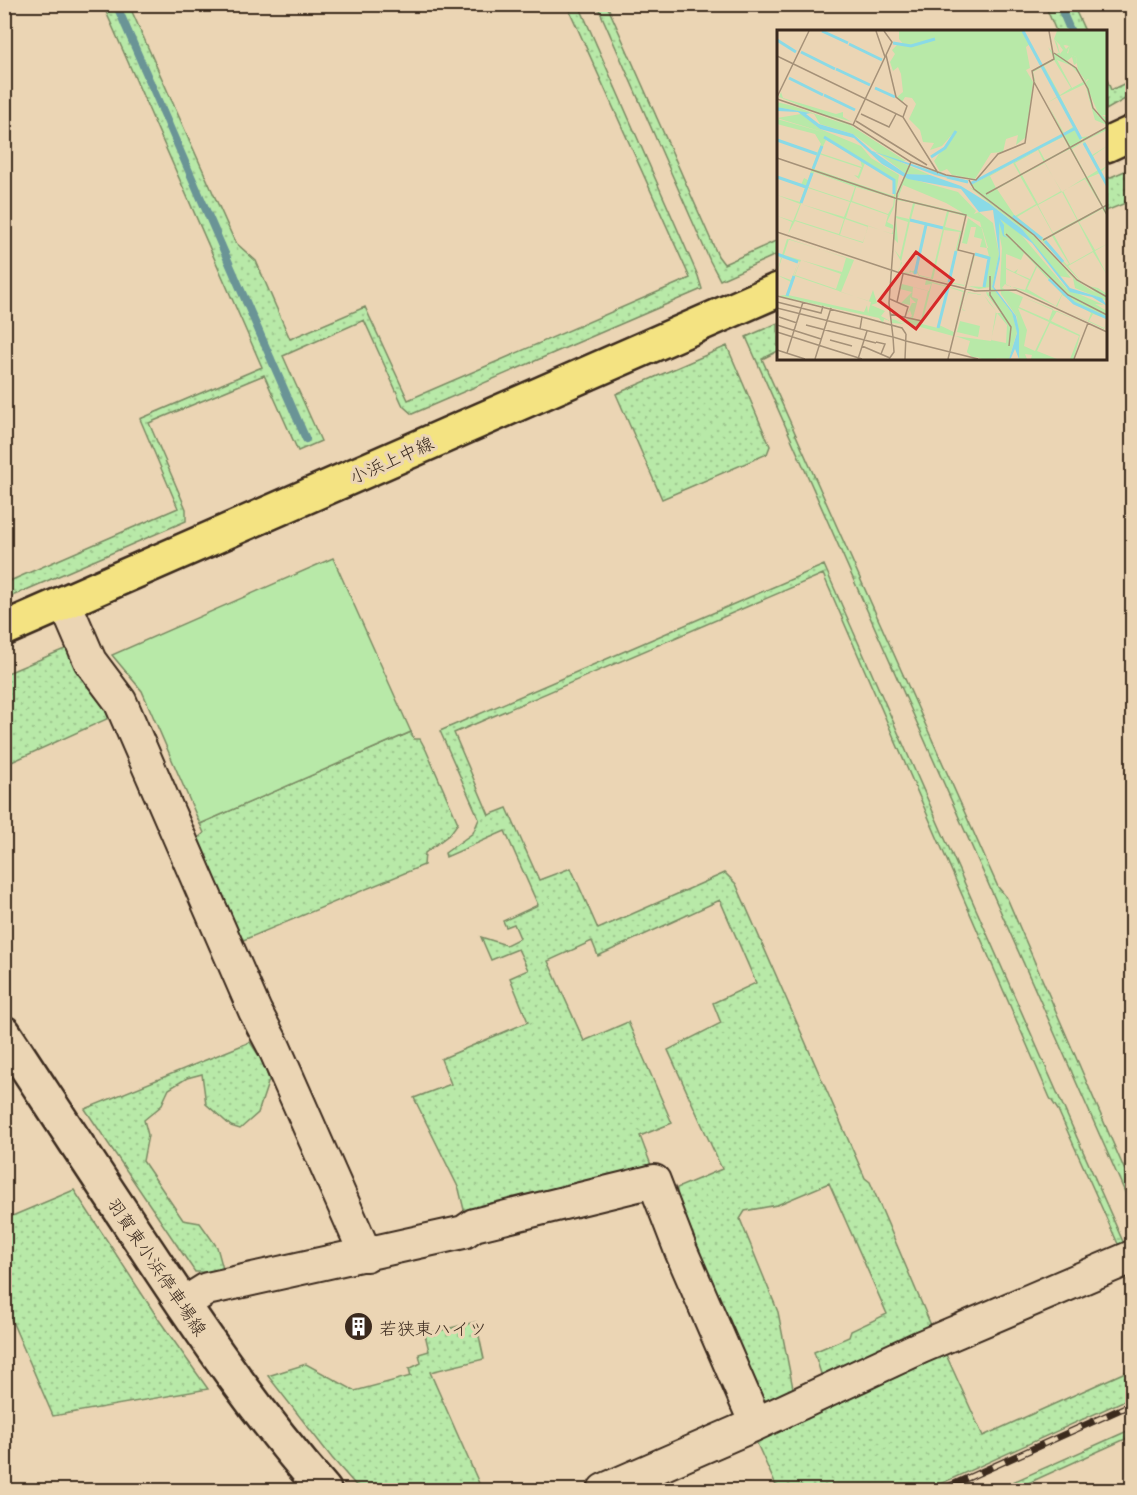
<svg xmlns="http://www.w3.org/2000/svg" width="1137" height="1495" viewBox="0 0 1137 1495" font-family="'Playpen Sans','Klee One',sans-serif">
<defs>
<pattern id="grass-dots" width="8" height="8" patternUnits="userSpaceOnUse" patternTransform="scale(1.5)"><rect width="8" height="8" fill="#b8e9a8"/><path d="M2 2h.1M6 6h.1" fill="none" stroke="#9fc890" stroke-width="1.8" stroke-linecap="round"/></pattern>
</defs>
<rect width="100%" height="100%" fill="#ebd5b4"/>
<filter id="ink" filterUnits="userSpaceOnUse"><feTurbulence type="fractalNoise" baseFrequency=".0167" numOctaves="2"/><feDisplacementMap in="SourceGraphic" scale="12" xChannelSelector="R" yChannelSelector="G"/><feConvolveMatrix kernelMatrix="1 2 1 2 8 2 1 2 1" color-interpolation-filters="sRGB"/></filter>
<g filter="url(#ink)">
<path fill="url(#grass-dots)" stroke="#7a8a63" stroke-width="1.5" fill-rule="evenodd" d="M 103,5 L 129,5 L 235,242 L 256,261 L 290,339 L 365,307 L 408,400 L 690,278 L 567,5 L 579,5 L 698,276 L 702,289 L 412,414 L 403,406 L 364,320 L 283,356 L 321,441 L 298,451 L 264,375 L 149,423 L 186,509 L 186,521 L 5,599 L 5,583 L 178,508 L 140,419 L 262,367 Z
M 597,5 L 607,5 L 718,256 L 724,264 L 778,240 L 778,254 L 720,280 L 710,261 Z
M 1045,5 L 1073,5 L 1085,31 L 1056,31 Z
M 1106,77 L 1111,90 L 1132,80 L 1132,95 L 1106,110 Z
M 1132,168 L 1132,213 L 1128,202 L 1106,211 L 1106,179 Z
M 778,323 L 778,351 L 762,359 L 998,887 L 1007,898 L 1132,1187 L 1132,1208 L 746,337 Z
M 727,346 L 770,446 L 767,454 L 662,499 L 616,394 Z
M 824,565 L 1124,1244 L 1116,1255 L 937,1334 L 920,1336 L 823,1380 L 814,1352 L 849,1337 L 851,1331 L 887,1314 L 829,1183 L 777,1205 L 745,1211 L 740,1219 L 778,1312 L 794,1393 L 773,1403 L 757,1397 L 681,1221 L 676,1201 L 677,1188 L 722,1169 L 668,1050 L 721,1023 L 713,1003 L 756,983 L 720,900 L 598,956 L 592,941 L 548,961 L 584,1041 L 628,1022 L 672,1123 L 640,1136 L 651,1165 L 645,1171 L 465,1214 L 459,1189 L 414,1098 L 451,1084 L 441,1059 L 528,1022 L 510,978 L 528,970 L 518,949 L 491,960 L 481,937 L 506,945 L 520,938 L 514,924 L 506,927 L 503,921 L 538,905 L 505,831 L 446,857 L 445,853 L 473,833 L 479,819 L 440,731 ZM 823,574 L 1050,1098 L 1058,1110 L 1118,1244 L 1115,1250 L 933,1330 L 870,1182 L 865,1178 L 736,884 L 725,873 L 598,929 L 571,868 L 539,880 L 507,808 L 489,815 L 454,733 Z
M 67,648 L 78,674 L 103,706 L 109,718 L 5,765 L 5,674 Z
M 411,732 L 414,739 L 420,739 L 426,750 L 458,823 L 450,834 L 425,853 L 424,865 L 241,941 L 198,838 L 204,833 L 200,824 Z
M 250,1042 L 263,1062 L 269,1080 L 258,1113 L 240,1129 L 231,1126 L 206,1104 L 202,1074 L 187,1078 L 169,1089 L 161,1106 L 144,1120 L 148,1135 L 143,1161 L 183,1220 L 200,1223 L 217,1247 L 223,1269 L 207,1272 L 195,1272 L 85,1109 Z
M 74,1190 L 159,1320 L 208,1389 L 53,1416 L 5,1305 L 5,1219 Z
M 476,1322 L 484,1359 L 430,1372 L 482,1490 L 360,1490 L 332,1458 L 268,1376 L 306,1364 L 355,1391 L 411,1376 L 409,1369 L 421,1363 L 419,1354 L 429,1351 L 425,1334 Z
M 943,1348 L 983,1436 L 1132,1369 L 1132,1397 L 927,1490 L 778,1490 L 754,1437 Z
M 1132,1429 L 1132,1436 L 1013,1490 L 995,1490 Z"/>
<path fill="#b8e9a8" stroke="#7a8a63" stroke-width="1.5" d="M 333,558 L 411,732 L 200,824 L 142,691 L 112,655 Z"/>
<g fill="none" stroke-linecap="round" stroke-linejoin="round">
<path stroke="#6a9496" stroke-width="8" d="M 116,4 L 306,439
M 1059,4 L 1071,32"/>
<defs>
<path id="street" d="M 65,603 L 90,661 L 120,701 L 255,1011 L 274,1047 L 366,1255
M 183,1304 L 207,1289 L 464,1232 L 474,1225 L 654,1181 L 681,1251 L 756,1424
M 604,1490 L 756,1424 L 921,1347 L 1132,1257"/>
<path id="secondary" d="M 4,1033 C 52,1106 100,1180 149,1253 C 203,1335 259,1416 324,1490"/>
<path id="primary" d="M 1106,145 L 1132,133
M 4,629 L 778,290"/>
</defs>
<use href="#street" stroke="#3b2a1e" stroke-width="36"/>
<use href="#secondary" stroke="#3b2a1e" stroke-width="38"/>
<use href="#primary" stroke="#3b2a1e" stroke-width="38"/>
<use href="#street" stroke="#ebd5b4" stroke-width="32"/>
<use href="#secondary" stroke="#ebd5b4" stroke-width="33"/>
<use href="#primary" stroke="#f4e382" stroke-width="33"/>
<defs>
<path id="rail" d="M 941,1490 L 1132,1404"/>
</defs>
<use href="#rail" stroke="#3b2a1e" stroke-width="7"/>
<use href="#rail" stroke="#ebd5b4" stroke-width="4.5" stroke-dasharray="14" stroke-linecap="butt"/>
</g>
</g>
<defs>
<symbol id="building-disc" viewBox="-11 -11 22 22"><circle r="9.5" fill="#3b2a1e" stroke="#ebd5b4"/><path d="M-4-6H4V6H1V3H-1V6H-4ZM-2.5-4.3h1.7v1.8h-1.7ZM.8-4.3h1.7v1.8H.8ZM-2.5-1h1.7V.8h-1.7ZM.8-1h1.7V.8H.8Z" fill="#fff"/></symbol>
</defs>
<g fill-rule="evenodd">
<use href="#building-disc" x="342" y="1310" width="33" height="33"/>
</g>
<g text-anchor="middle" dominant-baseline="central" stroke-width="6" stroke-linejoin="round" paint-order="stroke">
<g font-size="18" fill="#3b2a1e" stroke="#ebd5b4">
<text transform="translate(391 459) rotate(-24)">小浜上中線</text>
<text transform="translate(158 1266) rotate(56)">羽賀東小浜停車場線</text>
</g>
<g font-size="18" fill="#3b2a1e" stroke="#ebd5b4" text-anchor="start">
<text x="379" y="1327">若狭東ハイツ</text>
</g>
</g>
<g transform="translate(777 30)">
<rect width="330" height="330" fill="#ebd5b4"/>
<path d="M 277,9 L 280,13 L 283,24 L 286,20 L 283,16 L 285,13 L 289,19 L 292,16 L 288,15 L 294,13 L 290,23 L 299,27 L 300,33 L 297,35 L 295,27 L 290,31 L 307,50 L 311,47 L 308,53 L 312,60 L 315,76 L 321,86 L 330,79 L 330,85 L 325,85 L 330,88 L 330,95 L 318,90 L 308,54 L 283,66 L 304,107 L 316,106 L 330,96 L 330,100 L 307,111 L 315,125 L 330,116 L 316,126 L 323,140 L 330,136 L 324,142 L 330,156 L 323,143 L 311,148 L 326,176 L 330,175 L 330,184 L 295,122 L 330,186 L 325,179 L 302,192 L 318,220 L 330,214 L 318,221 L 330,245 L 316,222 L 291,236 L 307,255 L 259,205 L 253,202 L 300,251 L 319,263 L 311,256 L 321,258 L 330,264 L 330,271 L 298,258 L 296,248 L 287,239 L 294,248 L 282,246 L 245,199 L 192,157 L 198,160 L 194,155 L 286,106 L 292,116 L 287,105 L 297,99 L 305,111 L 300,115 L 308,110 L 305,108 L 298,98 L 286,104 L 270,73 L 281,66 L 265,37 L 256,42 L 259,54 L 255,43 L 255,42 L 256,41 L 277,28 L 271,17 L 277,24 L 282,23 ZM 277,30 L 294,58 L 283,65 L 267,36 ZM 280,30 L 298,37 L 306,52 L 295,58 ZM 281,67 L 297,96 L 287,103 L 270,73 ZM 286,107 L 292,118 L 268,130 L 262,119 ZM 306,112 L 321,140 L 310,147 L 295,119 ZM 293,119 L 309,147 L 285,162 L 267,132 ZM 261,120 L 267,132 L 244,144 L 238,133 ZM 236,133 L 243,145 L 219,158 L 213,146 ZM 268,133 L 284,161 L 261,174 L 245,145 ZM 243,146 L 259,174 L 238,186 L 220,159 ZM 308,149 L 325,177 L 301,190 L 286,161 ZM 285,162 L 300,190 L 276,203 L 261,175 ZM 260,175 L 276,204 L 267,209 L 240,187 ZM 301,192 L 316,221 L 293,234 L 277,205 ZM 275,206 L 292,234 L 290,235 L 268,210 ZM 4,62 L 6,68 L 59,84 L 66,82 L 66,87 L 75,92 L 52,85 L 67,91 L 129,131 L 121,131 L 153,145 L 129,144 L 76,104 L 43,94 L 37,84 L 0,77 L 0,72 L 16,76 L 73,96 L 2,67 ZM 24,84 L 43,99 L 84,116 L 94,128 L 122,145 L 117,177 L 110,192 L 116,195 L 116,204 L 91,196 L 86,213 L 18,191 L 11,204 L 15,192 L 0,186 L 16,191 L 23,174 L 0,165 L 23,172 L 28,158 L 0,147 L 24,155 L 27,148 L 31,150 L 40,124 L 0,109 L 40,123 L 44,114 L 38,104 L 0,94 L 0,89 L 49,103 L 0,88 ZM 49,110 L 83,129 L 85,137 L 43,123 ZM 42,124 L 84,138 L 81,146 L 77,145 L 75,152 L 37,139 ZM 88,133 L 117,151 L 117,166 L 75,152 L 77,145 L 82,149 ZM 37,142 L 78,157 L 73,171 L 31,157 ZM 79,157 L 117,168 L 116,176 L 111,184 L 75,171 ZM 31,158 L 73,172 L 67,187 L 24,174 ZM 74,172 L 111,185 L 108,196 L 116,199 L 115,204 L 69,188 ZM 24,174 L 67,189 L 62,204 L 18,190 ZM 68,189 L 91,197 L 86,212 L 63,205 ZM 127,147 L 181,162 L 199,181 L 197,184 L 202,182 L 216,193 L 222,224 L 215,257 L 235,283 L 240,302 L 232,329 L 195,327 L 190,322 L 193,311 L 178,306 L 214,311 L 219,281 L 212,273 L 207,265 L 191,263 L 185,279 L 189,281 L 185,280 L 191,262 L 207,265 L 219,281 L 219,283 L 224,283 L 210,265 L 209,262 L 214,263 L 213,257 L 202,259 L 191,256 L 206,257 L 211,239 L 211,228 L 198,225 L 191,252 L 198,223 L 212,226 L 203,192 L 188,185 L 180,221 L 196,225 L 187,256 L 142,246 L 139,241 L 138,245 L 133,240 L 132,244 L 121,241 L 125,233 L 117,219 L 121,213 L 117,209 L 120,167 ZM 126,155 L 169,173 L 186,183 L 121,168 ZM 120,170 L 136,173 L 132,189 L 119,186 ZM 138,174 L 170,181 L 166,197 L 134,189 ZM 172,182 L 188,186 L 184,201 L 168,197 ZM 119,188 L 131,192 L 123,227 L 117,219 L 121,213 ZM 133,191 L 149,195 L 138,240 L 132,243 L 122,241 ZM 150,195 L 166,198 L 154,248 L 142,245 L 140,240 ZM 167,200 L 183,202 L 171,252 L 156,249 ZM 180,221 L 196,225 L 187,255 L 173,252 ZM 220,283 L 230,295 L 229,313 L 214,310 ZM 191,188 L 205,198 L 211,218 L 203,217 L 205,209 L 197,207 L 199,197 L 194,197 L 190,214 L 185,213 ZM 223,189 L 241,201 L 290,259 L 327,275 L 318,274 L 330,281 L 330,289 L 316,284 L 312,291 L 327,298 L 330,292 L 327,299 L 253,264 L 228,254 L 225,258 L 306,293 L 297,329 L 293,329 L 302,306 L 273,293 L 260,321 L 280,329 L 254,329 L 255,325 L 248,324 L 250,329 L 242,329 L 240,287 L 224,264 L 223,255 L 225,218 L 221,197 L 222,192 L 226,194 ZM 247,223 L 259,236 L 253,249 L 239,243 L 241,239 L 237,242 L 229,238 L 229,224 L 244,230 ZM 260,237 L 285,264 L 279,276 L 250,259 ZM 229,239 L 252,250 L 248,260 L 229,255 ZM 285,265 L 314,283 L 311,291 L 280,277 ZM 246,267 L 276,279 L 272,290 L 242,277 ZM 241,278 L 272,292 L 258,321 L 247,316 L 250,300 ZM 280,281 L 306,293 L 303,305 L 274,291 ZM 10,209 L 77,230 L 64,262 L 92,271 L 96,260 L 100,273 L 94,275 L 108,281 L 104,286 L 113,291 L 107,289 L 106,294 L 102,288 L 0,266 L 9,265 L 14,252 L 0,245 L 14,250 L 21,233 L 5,228 L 0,243 L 4,228 L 0,226 L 21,233 L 9,265 L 23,232 L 0,224 L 5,225 ZM 12,209 L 69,228 L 65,242 L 7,225 ZM 24,230 L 64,244 L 59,259 L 18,245 ZM 18,246 L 94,272 L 91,283 L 90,275 L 87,282 L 11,265 ZM 149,250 L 187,261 L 176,306 L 118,290 L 127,294 L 115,293 L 115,289 L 127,292 L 135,286 L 133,280 L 129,286 L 135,273 L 139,273 L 133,267 L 133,275 L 124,273 L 135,262 L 123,259 L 125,254 L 152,261 L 154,254 L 148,255 ZM 155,253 L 170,257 L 161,298 L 145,294 ZM 136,257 L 151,261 L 144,290 L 136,288 L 141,269 L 135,267 ZM 171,257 L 186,262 L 177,302 L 162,295 Z" fill="#b8e9a8" fill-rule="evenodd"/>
<path d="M 122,1 L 246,1 L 253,14 L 249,17 L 253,38 L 249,40 L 256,52 L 249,107 L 239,115 L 241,105 L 229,109 L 226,122 L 214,123 L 198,149 L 175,145 L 170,139 L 163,142 L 157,131 L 178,101 L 165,116 L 153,120 L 157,113 L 146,112 L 143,100 L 132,89 L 139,74 L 135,68 L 128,67 L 125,72 L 120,67 L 126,62 L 124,44 L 121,37 L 116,41 L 113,32 L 118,24 L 115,20 L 120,15 L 128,16 L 122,9 ZM 280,1 L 330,1 L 330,79 L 323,87 L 308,53 L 312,49 L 308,50 L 301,41 L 299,27 L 291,24 L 293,14 L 284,16 L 277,9 Z" fill="#b8e9a8"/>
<path d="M 194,311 L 226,319 L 219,329 L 205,329 L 190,322 Z" fill="#b8e9a8"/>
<path d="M 183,291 L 203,296 L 201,307 L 180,302 Z" fill="#b8e9a8"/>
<path d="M 0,77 L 33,83 L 29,84 L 42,94 L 76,104 L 95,121 L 193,153 L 158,145 L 97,122 L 129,144 L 153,145 L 184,156 L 213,174 L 245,199 L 293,258 L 325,268 L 330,276 L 315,267 L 293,262 L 255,213 L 223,189 L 227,195 L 227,205 L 231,208 L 226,206 L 222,192 L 223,229 L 217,257 L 239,286 L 242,300 L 242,329 L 238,319 L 234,328 L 232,329 L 240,303 L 235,283 L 215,257 L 222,224 L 216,180 L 202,182 L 184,159 L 131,149 L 105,134 L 77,108 L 43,99 L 21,82 L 0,81 Z" fill="#8adae6"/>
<path fill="none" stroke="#8adae6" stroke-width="3" d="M 45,1 L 71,13M 246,1 L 304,109M 0,10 L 19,22M 116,13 L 134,16 L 158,9M 72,14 L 105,30M 24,22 L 58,39M 59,39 L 93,55M 12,48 L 46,65M 98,58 L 118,67M 47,65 L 78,80M 47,107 L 117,150 L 117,164M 0,110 L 40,124M 307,113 L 330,155M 154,127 L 168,118 L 179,101M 36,139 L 45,116M 0,147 L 29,157M 170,147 L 191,152M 193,154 L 297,99M 24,173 L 35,143M 236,186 L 265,209M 133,190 L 166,198M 268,211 L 286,232M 0,224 L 21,232M 198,224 L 212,228 L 207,257M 138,244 L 149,195M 272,249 L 297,273 L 330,288M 172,252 L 179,221M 10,266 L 17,246M 161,298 L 171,258"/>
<path fill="none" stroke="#a59178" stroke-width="1.5" d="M 99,1 L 108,27 L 76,95 L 134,132 L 120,164 L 112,273 L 116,307 L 129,311M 107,1 L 115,12 L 109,25 L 119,67 L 130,76 L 126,87M 272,1 L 277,29 L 255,41 L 257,52 L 330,185M 277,23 L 299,38 L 311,59 L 316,78 L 330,94M 0,26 L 126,87 L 161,143M 0,67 L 32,1M 0,69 L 76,95M 84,84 L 112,97 L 119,84M 79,91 L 150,135M 0,128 L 118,168 L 189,185 L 181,220 L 197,224 L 171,329M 134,132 L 169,145 L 199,150 L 221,124 L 248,113 L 257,52M 192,150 L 197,159 L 257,205 L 300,250 L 330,267M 209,164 L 330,97M 0,202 L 120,242 L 198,261 L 239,260 L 330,302M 229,204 L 291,265 L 330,285M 266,210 L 330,175M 213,246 L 213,265 L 234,297 L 232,316M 0,266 L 85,287M 113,269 L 131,277 L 128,287M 0,272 L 44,283 L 46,276M 120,272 L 126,244M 0,278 L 116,307 L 117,322 L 112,329M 113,284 L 145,291M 2,287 L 20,293M 0,295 L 44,309M 29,295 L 99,313M 83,299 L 85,287 L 125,298 L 129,304M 0,302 L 85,329M 53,310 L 75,316M 129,311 L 201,329M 99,312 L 108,314 L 104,324M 85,316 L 113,328M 0,320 L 28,329M 10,323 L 26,272M 38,329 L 54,278M 81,329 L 90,301M 128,329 L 129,304M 297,329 L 311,293"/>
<path fill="#d62828" fill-opacity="0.15" stroke="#d62828" stroke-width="3" d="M 139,222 L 176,250 L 139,299 L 102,271 Z"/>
<rect width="330" height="330" fill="none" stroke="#3b2a1e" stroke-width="3"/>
</g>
<rect width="1137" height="1495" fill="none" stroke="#ebd5b4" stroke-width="24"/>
<rect x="12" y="12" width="1113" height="1471" fill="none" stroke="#3b2a1e" stroke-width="2" filter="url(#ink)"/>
</svg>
